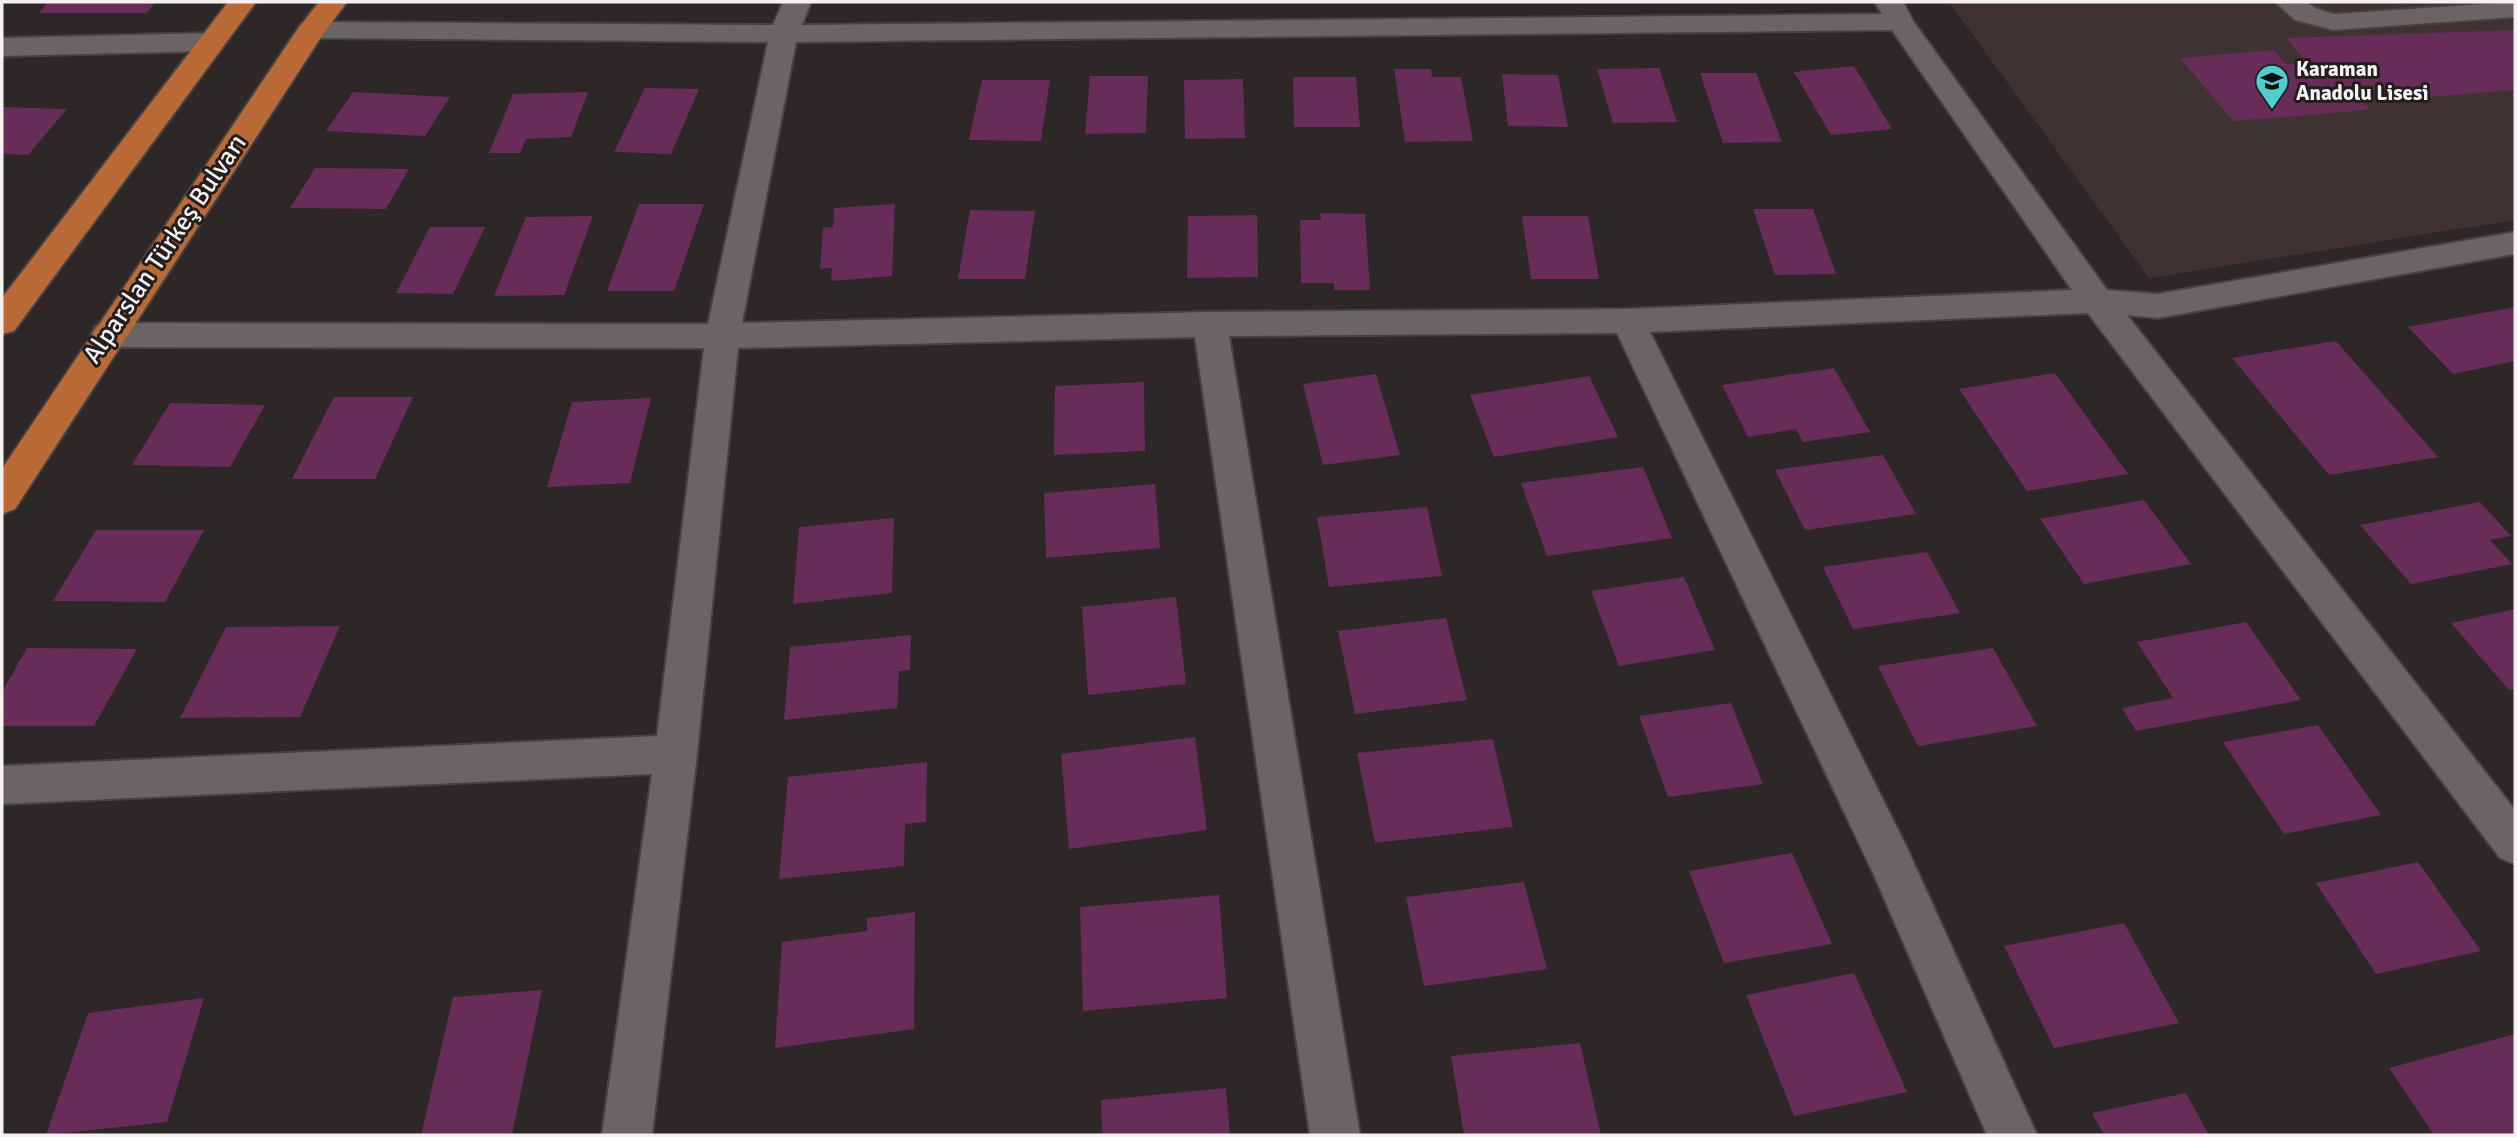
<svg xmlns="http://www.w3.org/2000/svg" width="2517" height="1137" viewBox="0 0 2517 1137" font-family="Signika,sans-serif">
<rect width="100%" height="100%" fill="#2d2728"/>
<path fill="#3e3233" d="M 1949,2 L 2515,2 L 2515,220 L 2149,278 Z"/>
<path fill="#672c58" d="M 48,2 L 155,2 L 147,13 L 39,13 Z
M 2515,30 L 2515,90 L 2380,101 L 2369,89 L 2353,91 L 2370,109 L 2347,112 L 2233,121 L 2180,58 L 2274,50 L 2286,64 L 2307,63 L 2286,38 Z
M 1854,66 L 1892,129 L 1831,135 L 1794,72 Z
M 1659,68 L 1677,122 L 1613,123 L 1597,69 Z
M 1394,69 L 1431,69 L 1432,77 L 1461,77 L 1473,141 L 1405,142 Z
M 1700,73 L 1756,73 L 1782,142 L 1723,143 Z
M 1502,74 L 1558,75 L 1568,127 L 1508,126 Z
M 1090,76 L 1148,76 L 1146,133 L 1085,134 Z
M 1293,77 L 1356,77 L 1360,127 L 1294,127 Z
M 1243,79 L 1245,138 L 1185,139 L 1184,80 Z
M 982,80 L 1050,80 L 1041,141 L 969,140 Z
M 645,88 L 699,89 L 671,154 L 614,152 Z
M 353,92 L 450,97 L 425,136 L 326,131 Z
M 588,92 L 571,137 L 526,139 L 520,153 L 489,153 L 513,94 Z
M 2,107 L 67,109 L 28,155 L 2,154 Z
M 315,168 L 409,169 L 386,209 L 290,208 Z
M 639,204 L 704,204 L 674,291 L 607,291 Z
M 895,204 L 892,276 L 831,281 L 832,268 L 820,269 L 823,228 L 833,227 L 834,208 Z
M 1753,209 L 1813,209 L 1836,274 L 1775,275 Z
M 970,210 L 1035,211 L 1025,279 L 958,279 Z
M 1320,213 L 1365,214 L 1370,290 L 1334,290 L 1334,283 L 1301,283 L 1300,220 L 1321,220 Z
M 1257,215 L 1258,277 L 1187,278 L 1188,216 Z
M 593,216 L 564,295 L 494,296 L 526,217 Z
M 1522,216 L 1588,216 L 1599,279 L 1531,279 Z
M 430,227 L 485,227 L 453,294 L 396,293 Z
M 2515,307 L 2515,361 L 2453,374 L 2408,327 Z
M 2336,341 L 2438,457 L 2329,475 L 2232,358 Z
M 1834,368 L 1870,432 L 1803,442 L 1796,429 L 1748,437 L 1722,385 Z
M 2055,373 L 2128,474 L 2027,491 L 1959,389 Z
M 1376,374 L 1400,455 L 1323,465 L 1303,384 Z
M 1589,376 L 1618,437 L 1494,457 L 1470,395 Z
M 1144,382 L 1145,451 L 1054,455 L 1055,386 Z
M 334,397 L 413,397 L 375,479 L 292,479 Z
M 651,398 L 630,483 L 547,487 L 572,402 Z
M 170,403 L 265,405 L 230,467 L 132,465 Z
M 1883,455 L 1916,514 L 1805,530 L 1775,470 Z
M 1643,467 L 1672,538 L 1547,556 L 1521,483 Z
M 1155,484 L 1160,548 L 1046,558 L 1044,493 Z
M 2144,500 L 2191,564 L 2084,584 L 2040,519 Z
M 2480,502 L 2511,536 L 2490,540 L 2512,564 L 2411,584 L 2360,525 Z
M 1427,507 L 1442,576 L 1329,587 L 1317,517 Z
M 894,518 L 892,593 L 793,604 L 799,527 Z
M 96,530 L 204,530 L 165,602 L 53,601 Z
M 1927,552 L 1960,613 L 1853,629 L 1823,567 Z
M 1684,577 L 1715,650 L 1619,666 L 1591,591 Z
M 1176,597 L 1186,684 L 1088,695 L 1082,607 Z
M 2515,609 L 2515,689 L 2509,690 L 2451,623 Z
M 1446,618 L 1467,700 L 1355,714 L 1338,631 Z
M 2246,622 L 2301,700 L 2136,731 L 2122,708 L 2173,698 L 2137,642 Z
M 340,626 L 300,717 L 180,718 L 226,627 Z
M 911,635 L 910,670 L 899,671 L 897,708 L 784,720 L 790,647 Z
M 27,648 L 137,649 L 94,726 L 2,726 L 2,692 Z
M 1993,648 L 2037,726 L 1918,746 L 1878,666 Z
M 1731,703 L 1763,784 L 1668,797 L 1639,716 Z
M 2318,725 L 2381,815 L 2284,834 L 2223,742 Z
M 1195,737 L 1207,830 L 1069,849 L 1061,754 Z
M 1493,739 L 1513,827 L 1375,843 L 1357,753 Z
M 927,762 L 926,822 L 905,824 L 904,866 L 779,879 L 788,777 Z
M 1792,853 L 1832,944 L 1724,963 L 1689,871 Z
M 2418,862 L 2481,951 L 2376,974 L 2316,883 Z
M 1524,882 L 1547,969 L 1424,986 L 1406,897 Z
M 1219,895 L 1227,998 L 1083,1011 L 1080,907 Z
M 915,912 L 914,1029 L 775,1048 L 782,942 L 867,931 L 867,918 Z
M 2124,923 L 2179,1023 L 2054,1048 L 2004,946 Z
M 1854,973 L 1907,1092 L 1794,1116 L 1746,995 Z
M 542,990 L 512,1135 L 421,1135 L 453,997 Z
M 204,998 L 167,1122 L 46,1135 L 88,1013 Z
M 2515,1034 L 2515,1135 L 2434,1135 L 2389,1068 Z
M 1580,1043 L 1601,1135 L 1464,1135 L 1451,1056 Z
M 1226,1088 L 1230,1135 L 1102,1135 L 1101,1100 Z
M 2186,1093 L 2209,1135 L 2104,1135 L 2092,1113 Z"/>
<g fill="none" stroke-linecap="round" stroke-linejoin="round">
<defs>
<path id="minor" d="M 783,2 L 811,2 L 802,25 L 1882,14 L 1875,2 L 1903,2 L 1913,21 L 2107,290 L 2158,294 L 2515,232 L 2515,254 L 2158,318 L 2127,315 L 2515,810 L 2515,864 L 2500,858 L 2088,313 L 1650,332 L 1907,848 L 2037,1135 L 1987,1135 L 1874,875 L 1617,333 L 1229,336 L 1360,1135 L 1310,1135 L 1195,337 L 738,348 L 697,754 L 652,1135 L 602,1135 L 652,774 L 2,804 L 2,766 L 657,736 L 704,348 L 108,347 L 96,344 L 91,335 L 96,326 L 108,323 L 708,324 L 768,42 L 311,38 L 301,36 L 297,30 L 301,24 L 311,22 L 773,25 ZM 1892,30 L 2072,290 L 1628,309 L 1210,312 L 742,323 L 796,42 Z
M 2275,2 L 2306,2 L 2315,8 L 2334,14 L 2515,2 L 2515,17 L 2333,30 L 2295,20 Z
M 211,33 L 221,36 L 225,42 L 221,48 L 211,51 L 2,56 L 2,38 Z"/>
<path id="major" d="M 228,2 L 256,2 L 14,331 L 2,334 L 2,298 Z
M 319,2 L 347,2 L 323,34 L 15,509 L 2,514 L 2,469 L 297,30 Z"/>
</defs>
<use href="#minor" stroke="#464242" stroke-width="4"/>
<use href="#major" stroke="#464242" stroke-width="4"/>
<use href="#minor" fill="#6b6465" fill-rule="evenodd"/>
<use href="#major" fill="#b96a36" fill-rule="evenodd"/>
</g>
<defs>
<symbol id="school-pin" viewBox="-11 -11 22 30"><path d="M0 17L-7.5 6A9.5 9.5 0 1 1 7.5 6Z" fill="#51ccd1" stroke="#231e1e"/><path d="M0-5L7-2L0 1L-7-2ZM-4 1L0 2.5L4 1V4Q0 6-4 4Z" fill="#111"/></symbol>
</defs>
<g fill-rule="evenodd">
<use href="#school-pin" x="2253" y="62" width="38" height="52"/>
</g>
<g text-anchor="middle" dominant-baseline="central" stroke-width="6" stroke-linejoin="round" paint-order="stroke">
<g font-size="21" font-weight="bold" fill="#f5f1f1" stroke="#231e1e" text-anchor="start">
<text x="2296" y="69">Karaman<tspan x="2296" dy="24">Anadolu Lisesi</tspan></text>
</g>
<g font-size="26" fill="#f5f1f1" stroke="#231e1e">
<text transform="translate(165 249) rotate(-56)">Alparslan Türkeş Bulvarı</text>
</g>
</g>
<rect width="2517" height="1137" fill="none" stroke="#f5f1f1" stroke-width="7"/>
</svg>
